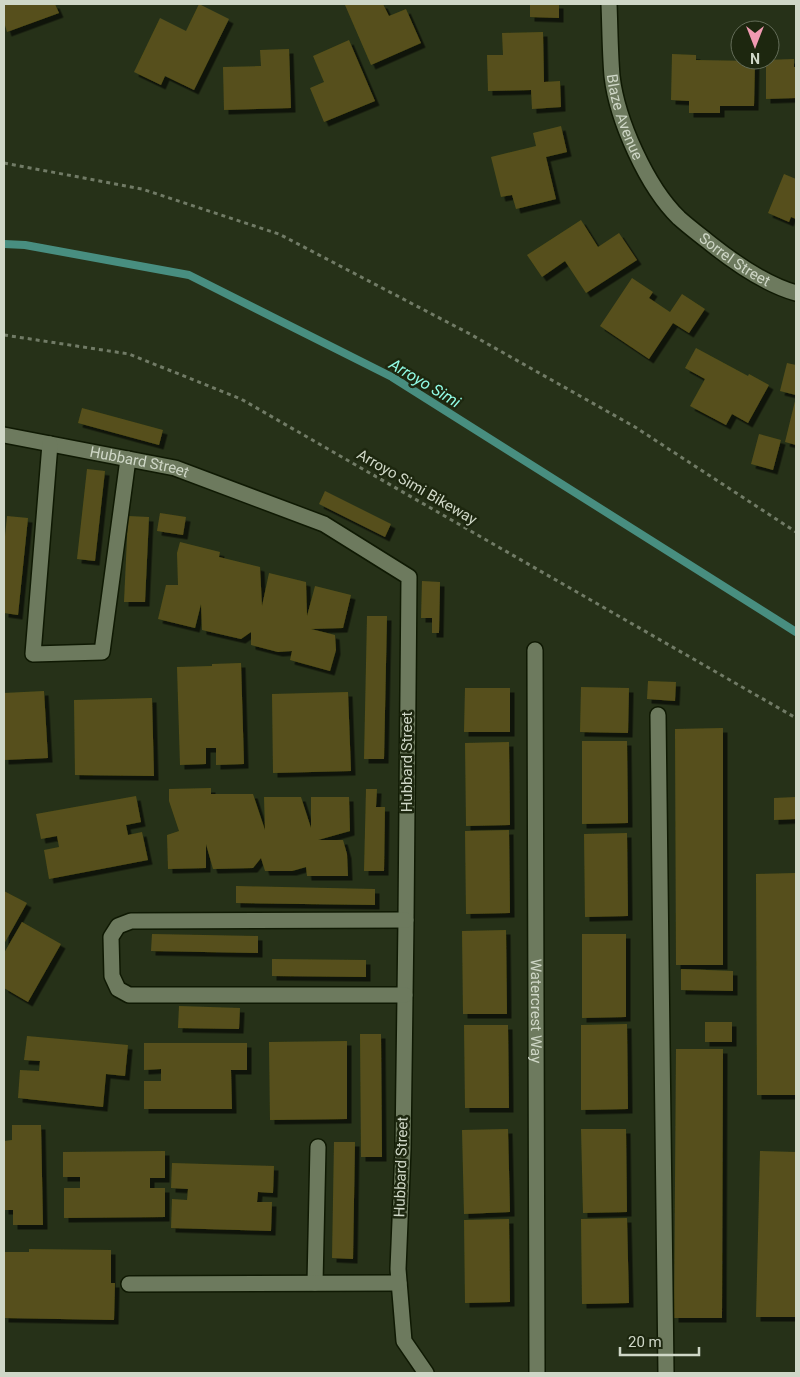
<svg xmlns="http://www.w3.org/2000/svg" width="800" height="1377" viewBox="0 0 800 1377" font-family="Roboto,sans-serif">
<defs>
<filter id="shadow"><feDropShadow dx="4.5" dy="4.5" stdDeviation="0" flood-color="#0009"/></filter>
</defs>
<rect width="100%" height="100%" fill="#263118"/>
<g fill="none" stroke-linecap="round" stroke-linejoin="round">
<path stroke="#488e80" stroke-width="8" d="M 4,244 L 25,245 L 189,275 L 392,377 L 796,632"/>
</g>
<path fill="#56501a" filter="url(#shadow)" d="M 4,4 L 55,4 L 59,13 L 7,32 L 4,22 Z
M 199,4 L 229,19 L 194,90 L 165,76 L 161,85 L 134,72 L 160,18 L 186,31 Z
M 348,4 L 383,4 L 389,16 L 406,9 L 421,43 L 371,65 L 345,5 Z
M 530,4 L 559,4 L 559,18 L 530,17 Z
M 543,32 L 544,82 L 560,81 L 561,107 L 532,109 L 531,90 L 488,91 L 487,55 L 503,55 L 502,33 Z
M 349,40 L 375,101 L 324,122 L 310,88 L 324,82 L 313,56 Z
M 289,49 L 291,108 L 224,110 L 223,67 L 261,66 L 260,50 Z
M 672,54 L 696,55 L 696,60 L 755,61 L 754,106 L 720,106 L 720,113 L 689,113 L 689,101 L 671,100 Z
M 794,59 L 794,67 L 796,67 L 796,98 L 766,99 L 766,60 Z
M 561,126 L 567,152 L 546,157 L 556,199 L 516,209 L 512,195 L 501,197 L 491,157 L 536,146 L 533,133 Z
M 784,174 L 796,179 L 796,219 L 791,217 L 789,222 L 768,213 Z
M 581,220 L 598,247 L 619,233 L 637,260 L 586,293 L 565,261 L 542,277 L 527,255 Z
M 632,278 L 653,292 L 649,298 L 670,312 L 682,294 L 705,309 L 689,333 L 673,323 L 649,359 L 600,326 Z
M 696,348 L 748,376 L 749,374 L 769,385 L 748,423 L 732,414 L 726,425 L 690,406 L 705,379 L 685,368 Z
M 787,363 L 796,365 L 796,395 L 780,391 Z
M 796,397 L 796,445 L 785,442 Z
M 82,408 L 163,430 L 159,445 L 78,423 Z
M 759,434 L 781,440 L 773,470 L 751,464 Z
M 87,469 L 105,471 L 95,561 L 77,559 Z
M 325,491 L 391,524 L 385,537 L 319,504 Z
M 160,513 L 186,517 L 183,535 L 157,531 Z
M 7,516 L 28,518 L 18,615 L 4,613 L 4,546 Z
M 128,516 L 149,517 L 145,602 L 124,602 Z
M 180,542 L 220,552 L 219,557 L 260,567 L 262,606 L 269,573 L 306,582 L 307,616 L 315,586 L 351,595 L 343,628 L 311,629 L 335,635 L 336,650 L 330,671 L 290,660 L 292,651 L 278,652 L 251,645 L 251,632 L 241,639 L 202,630 L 201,604 L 195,628 L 158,619 L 166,585 L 178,585 L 177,553 Z
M 422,581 L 440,582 L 439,633 L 432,633 L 432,618 L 421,618 Z
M 367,616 L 387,616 L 384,759 L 364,759 Z
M 241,663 L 244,764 L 216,765 L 216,748 L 206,748 L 206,764 L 180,765 L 177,667 L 212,666 L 212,664 Z
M 648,681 L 676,682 L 675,701 L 647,699 Z
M 581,687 L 629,688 L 628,733 L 580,732 Z
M 465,688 L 510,688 L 510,732 L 464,732 Z
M 44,691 L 48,758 L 4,760 L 4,693 Z
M 348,692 L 351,771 L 273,773 L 272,694 Z
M 152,698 L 154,776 L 75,775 L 74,700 Z
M 723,728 L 723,965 L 676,965 L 675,729 Z
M 582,741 L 627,741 L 628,823 L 582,824 Z
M 509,742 L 510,825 L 466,826 L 465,743 Z
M 211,788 L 211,794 L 253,794 L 265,830 L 264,797 L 301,797 L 311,828 L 311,797 L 349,797 L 350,831 L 318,840 L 343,840 L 347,854 L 348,876 L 307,876 L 306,867 L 292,871 L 265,871 L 261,858 L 253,868 L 213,869 L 206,844 L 206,868 L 168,869 L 167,835 L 179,831 L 169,801 L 169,789 Z
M 366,789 L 377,789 L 376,807 L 385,807 L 384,871 L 364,871 Z
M 136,796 L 141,822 L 126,825 L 128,835 L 142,832 L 148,860 L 49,879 L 44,850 L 59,847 L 57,836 L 41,839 L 36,814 Z
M 796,797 L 796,819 L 774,820 L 774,798 Z
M 509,830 L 510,913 L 466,914 L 465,831 Z
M 627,833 L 628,916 L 585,917 L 584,834 Z
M 796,873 L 796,1095 L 757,1095 L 756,874 Z
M 236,886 L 375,889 L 375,905 L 236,903 Z
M 4,891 L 27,903 L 4,944 Z
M 22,922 L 61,944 L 28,1002 L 4,988 L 4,953 Z
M 506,930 L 507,1014 L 463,1014 L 462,931 Z
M 152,934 L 258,936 L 258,953 L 151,951 Z
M 582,934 L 626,934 L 626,1017 L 582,1018 Z
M 272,959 L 366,960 L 366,977 L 272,976 Z
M 681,969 L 733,971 L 733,991 L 681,990 Z
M 179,1006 L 240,1008 L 239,1029 L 178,1028 Z
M 705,1022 L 732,1022 L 732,1042 L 705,1042 Z
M 627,1024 L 628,1109 L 581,1110 L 581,1025 Z
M 464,1025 L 508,1025 L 509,1108 L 465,1108 Z
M 360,1034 L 381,1034 L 382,1157 L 361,1157 Z
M 27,1036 L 128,1045 L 125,1076 L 106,1074 L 103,1107 L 18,1098 L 20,1070 L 39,1071 L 40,1061 L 24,1060 Z
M 347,1041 L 347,1119 L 270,1120 L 269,1042 Z
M 144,1043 L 247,1043 L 247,1070 L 231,1070 L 232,1109 L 144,1109 L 144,1081 L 161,1081 L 161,1069 L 144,1070 Z
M 676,1049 L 723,1049 L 722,1318 L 674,1318 Z
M 12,1125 L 41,1125 L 43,1225 L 13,1225 L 13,1210 L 4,1210 L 4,1141 L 12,1140 Z
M 508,1129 L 510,1212 L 464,1214 L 462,1130 Z
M 581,1129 L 626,1129 L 627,1212 L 583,1213 Z
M 334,1142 L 355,1142 L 353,1259 L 332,1258 Z
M 165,1151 L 165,1178 L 150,1178 L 150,1188 L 165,1188 L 165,1217 L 64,1218 L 64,1188 L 80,1188 L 80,1177 L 63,1177 L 63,1152 Z
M 760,1151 L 796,1152 L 796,1317 L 756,1317 Z
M 172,1163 L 274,1166 L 273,1193 L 258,1192 L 257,1202 L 272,1202 L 271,1231 L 171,1228 L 172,1199 L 187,1200 L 188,1189 L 171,1188 Z
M 627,1218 L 629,1303 L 582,1304 L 581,1219 Z
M 509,1219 L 510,1302 L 465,1303 L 464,1220 Z
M 29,1249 L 111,1250 L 111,1283 L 115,1283 L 114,1320 L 4,1318 L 4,1252 L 29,1252 Z"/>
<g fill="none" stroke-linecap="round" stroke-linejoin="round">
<defs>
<g id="minor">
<path id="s1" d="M 609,4 C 610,28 610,52 612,76 C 617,120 647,187 679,218 C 689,227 701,236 711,244 C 735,263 767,285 796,293"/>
<path id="s2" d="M 4,435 L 175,468 L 324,524 L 409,577 L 406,920 L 403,1149 L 398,1269 L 404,1341 L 426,1373"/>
<path d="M 50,444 L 33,654 L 102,652 L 128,459"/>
<path id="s3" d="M 535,650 L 537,1373"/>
<path d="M 658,715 L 666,1373"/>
<path d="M 405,995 L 129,995 L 118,989 L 112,976 L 111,937 L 118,926 L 131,921 L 406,920"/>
<path d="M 315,1283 L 318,1147"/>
<path d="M 129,1284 L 399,1283"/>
</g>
</defs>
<use href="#minor" stroke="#0f1903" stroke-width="18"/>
<path stroke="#717b66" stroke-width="3" stroke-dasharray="4 4" stroke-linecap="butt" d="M 4,163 L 142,189 L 279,234 L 470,334 L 635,427 L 796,532
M 4,335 L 129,354 L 241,399 L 796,718"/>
<use href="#minor" stroke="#6d7a5e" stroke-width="15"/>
</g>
<g text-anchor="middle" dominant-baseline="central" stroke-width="5" stroke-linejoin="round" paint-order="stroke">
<g font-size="15" fill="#cfd7c7" stroke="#1d270f">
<text stroke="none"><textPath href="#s1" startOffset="115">Blaze Avenue</textPath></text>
<text stroke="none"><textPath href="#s1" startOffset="301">Sorrel Street</textPath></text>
<text stroke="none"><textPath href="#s2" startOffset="138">Hubbard Street</textPath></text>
<text transform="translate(417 487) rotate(30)">Arroyo Simi Bikeway</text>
<text transform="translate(407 762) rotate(-90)">Hubbard Street</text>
<text stroke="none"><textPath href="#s3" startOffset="361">Watercrest Way</textPath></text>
<text transform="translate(401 1167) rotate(-88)">Hubbard Street</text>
</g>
<g font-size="16" font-style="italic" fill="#91fbe5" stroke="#1d270f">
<text transform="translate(425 383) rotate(31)">Arroyo Simi</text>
</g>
</g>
<rect width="800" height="1377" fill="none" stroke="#cfd7c7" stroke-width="10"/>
<g transform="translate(755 45) rotate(180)"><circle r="24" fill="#1d270f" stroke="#646d59"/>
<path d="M0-4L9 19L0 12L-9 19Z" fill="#f19ab2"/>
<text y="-8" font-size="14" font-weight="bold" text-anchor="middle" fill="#cfd7c7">N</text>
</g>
<path d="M620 1347v8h79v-8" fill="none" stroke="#cfd7c7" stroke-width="2.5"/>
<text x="628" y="1347" font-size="15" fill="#cfd7c7" stroke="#1d270f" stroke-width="4" paint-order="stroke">20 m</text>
</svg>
